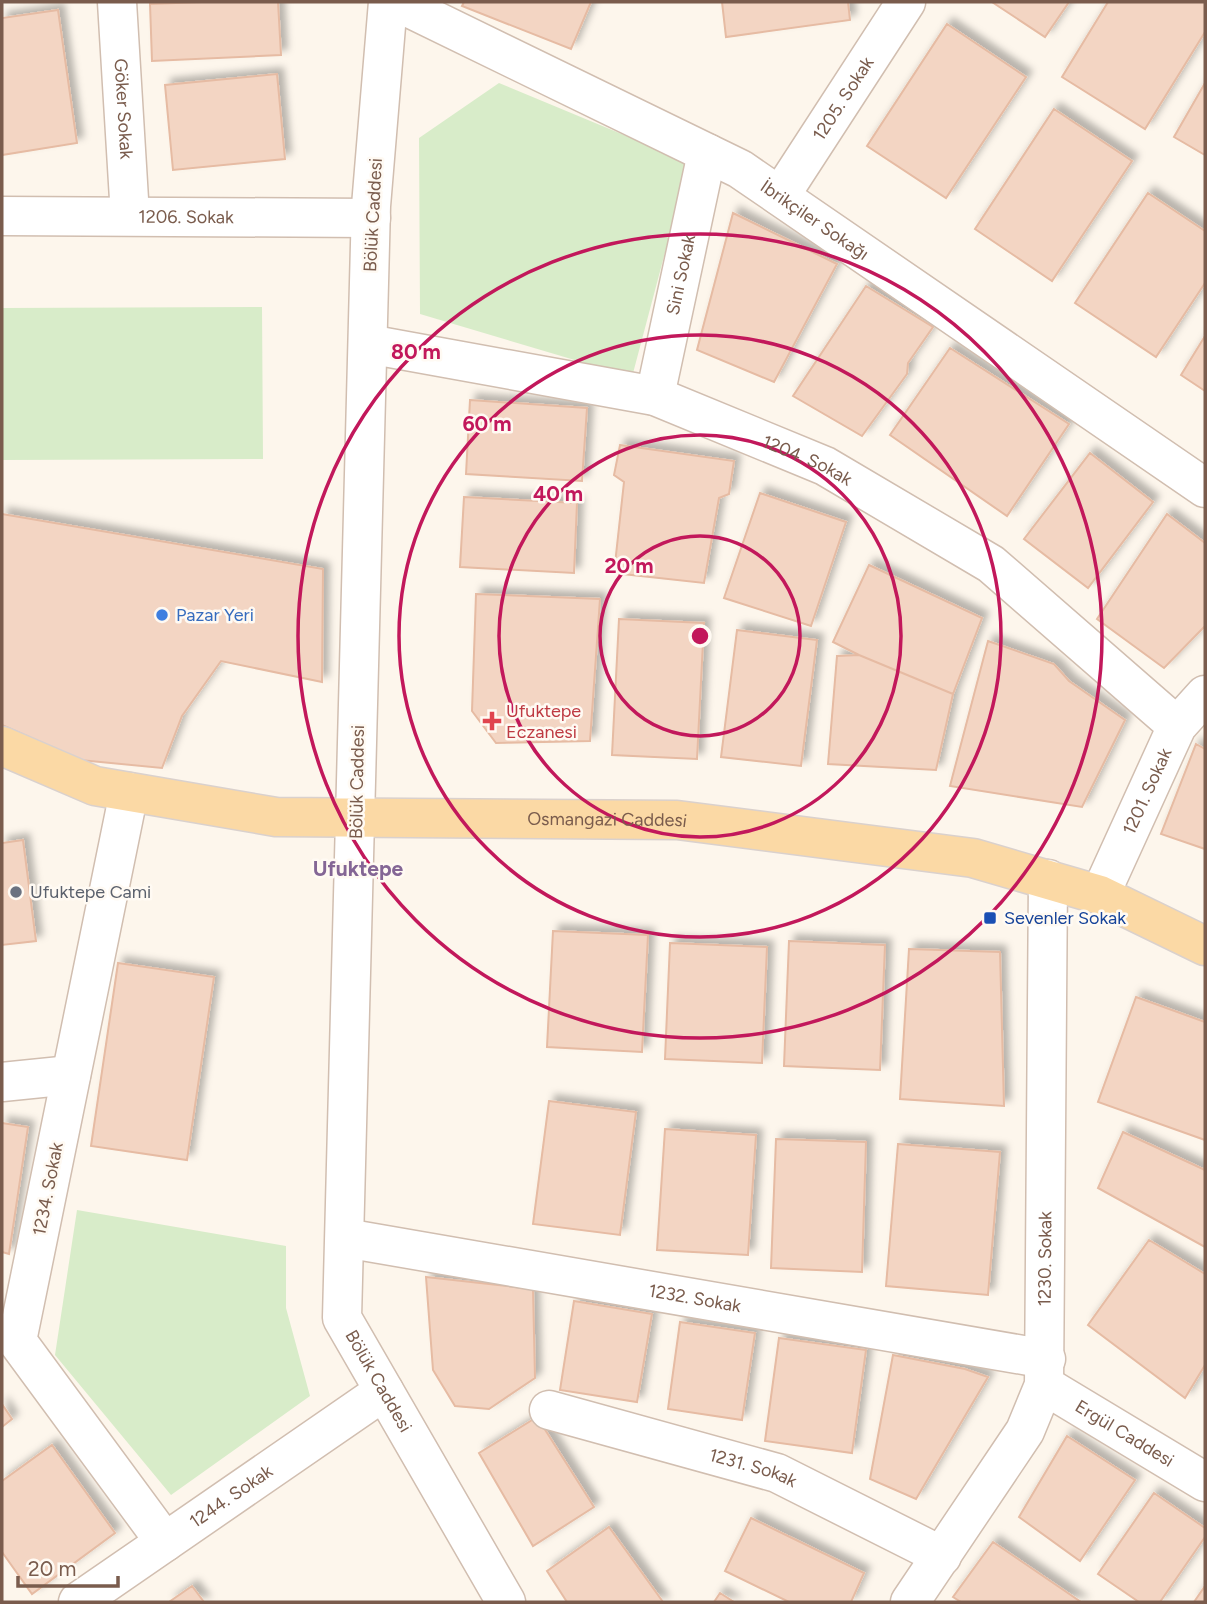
<svg xmlns="http://www.w3.org/2000/svg" width="1207" height="1604" viewBox="0 0 1207 1604" font-family="Figtree,sans-serif">
<defs>
<filter id="shadow"><feDropShadow dx="6" dy="-6" stdDeviation="3.5" flood-color="#0004"/></filter>
</defs>
<rect width="100%" height="100%" fill="#fdf6ec"/>
<path fill="#d8ecc9" d="M 499,83 L 689,162 L 632,377 L 420,314 L 419,138 Z
M 262,307 L 263,459 L 2,460 L 2,308 Z
M 77,1210 L 286,1246 L 286,1308 L 310,1396 L 171,1495 L 55,1355 Z"/>
<path fill="#f3d5c3" stroke="#e6bba3" stroke-width="2" filter="url(#shadow)" d="M 202,2 L 278,2 L 281,55 L 152,61 L 150,4 Z
M 464,2 L 591,2 L 571,49 L 462,6 Z
M 722,2 L 848,2 L 850,20 L 726,37 Z
M 992,2 L 1069,2 L 1045,37 Z
M 1108,2 L 1205,2 L 1205,32 L 1145,129 L 1062,77 Z
M 58,10 L 77,143 L 2,155 L 2,18 Z
M 947,24 L 1026,77 L 946,198 L 867,146 Z
M 277,74 L 285,159 L 173,170 L 165,85 Z
M 1205,83 L 1205,155 L 1174,137 Z
M 1054,109 L 1132,161 L 1052,281 L 975,229 Z
M 1148,193 L 1205,231 L 1205,283 L 1156,357 L 1075,303 Z
M 733,213 L 837,264 L 774,382 L 697,350 Z
M 866,286 L 933,327 L 908,363 L 907,374 L 862,436 L 793,396 Z
M 1205,336 L 1205,391 L 1181,375 Z
M 950,348 L 1069,424 L 1007,516 L 890,435 Z
M 470,400 L 587,408 L 582,481 L 466,474 Z
M 620,445 L 734,461 L 729,494 L 719,498 L 704,583 L 614,573 L 624,482 L 614,475 Z
M 1090,453 L 1153,502 L 1088,588 L 1024,539 Z
M 760,493 L 846,522 L 811,626 L 724,598 Z
M 464,497 L 577,503 L 574,573 L 460,567 Z
M 2,514 L 323,569 L 322,682 L 221,661 L 182,716 L 162,768 L 80,760 L 2,725 Z
M 1167,514 L 1205,543 L 1205,626 L 1164,668 L 1097,619 Z
M 869,565 L 982,618 L 953,694 L 859,655 L 833,642 Z
M 476,594 L 600,599 L 590,741 L 496,743 L 472,711 Z
M 619,619 L 704,623 L 697,759 L 612,755 Z
M 737,630 L 817,640 L 801,766 L 721,757 Z
M 988,641 L 1054,664 L 1069,681 L 1125,720 L 1082,807 L 950,786 Z
M 859,655 L 953,694 L 936,770 L 828,764 L 837,656 Z
M 1196,744 L 1205,749 L 1205,849 L 1161,834 Z
M 23,840 L 36,941 L 2,945 L 2,843 Z
M 553,931 L 648,935 L 642,1052 L 547,1047 Z
M 789,941 L 885,945 L 880,1070 L 784,1066 Z
M 670,943 L 767,947 L 762,1063 L 665,1059 Z
M 909,949 L 1000,952 L 1004,1106 L 900,1099 Z
M 118,963 L 214,977 L 187,1160 L 91,1146 Z
M 1136,997 L 1205,1022 L 1205,1140 L 1098,1102 Z
M 549,1101 L 636,1112 L 620,1235 L 533,1224 Z
M 2,1123 L 28,1127 L 9,1254 L 2,1252 Z
M 665,1129 L 756,1135 L 748,1255 L 657,1250 Z
M 1123,1132 L 1205,1170 L 1205,1247 L 1098,1188 Z
M 776,1139 L 866,1142 L 862,1272 L 771,1268 Z
M 898,1144 L 1000,1152 L 988,1295 L 886,1286 Z
M 1149,1240 L 1205,1274 L 1205,1365 L 1185,1398 L 1088,1325 Z
M 426,1277 L 533,1289 L 535,1378 L 489,1409 L 455,1406 L 433,1370 Z
M 574,1301 L 652,1314 L 637,1402 L 560,1390 Z
M 680,1322 L 755,1333 L 742,1420 L 668,1409 Z
M 779,1338 L 866,1350 L 852,1453 L 765,1441 Z
M 893,1355 L 965,1369 L 988,1377 L 916,1499 L 870,1479 Z
M 2,1404 L 12,1419 L 2,1427 Z
M 537,1417 L 594,1507 L 533,1546 L 479,1453 Z
M 1067,1436 L 1135,1480 L 1080,1561 L 1019,1517 Z
M 52,1445 L 115,1533 L 32,1594 L 2,1552 L 2,1481 Z
M 1154,1493 L 1205,1528 L 1205,1537 L 1160,1602 L 1139,1602 L 1098,1574 Z
M 751,1518 L 864,1573 L 851,1602 L 789,1602 L 725,1571 Z
M 609,1527 L 663,1602 L 567,1602 L 547,1571 Z
M 993,1542 L 1081,1602 L 961,1602 L 953,1597 Z
M 192,1586 L 204,1602 L 169,1602 Z
M 1205,1586 L 1205,1602 L 1194,1602 Z
M 720,1593 L 734,1602 L 714,1602 Z"/>
<g fill="none" stroke-linecap="round" stroke-linejoin="round">
<defs>
<g id="minor">
<path id="s1" d="M 117,2 L 130,216"/>
<path id="s2" d="M 388,2 L 371,206 L 342,1318 L 506,1602"/>
<path id="s3" d="M 397,2 L 740,169 L 1205,488"/>
<path id="s4" d="M 780,196 L 906,2"/>
<path id="s5" d="M 2,216 L 371,218"/>
<path id="s6" d="M 368,344 L 655,396 L 825,466 L 991,564 L 1177,726"/>
<path id="s7" d="M 655,396 L 707,153"/>
<path d="M 129,792 L 17,1341 L 165,1542"/>
<path id="s8" d="M 1100,895 L 1177,726 L 1205,695"/>
<path d="M 2,1082 L 71,1075"/>
<path id="s9" d="M 345,1238 L 1046,1359"/>
<path id="s10" d="M 1044,1385 L 1205,1482"/>
<path id="s11" d="M 549,1410 L 777,1473 L 942,1556"/>
<path id="s12" d="M 78,1602 L 384,1391"/>
<path id="s13" d="M 910,1602 L 1025,1431 L 1044,1385 L 1048,879"/>
</g>
<g id="major">
<path id="s14" d="M 2,746 L 95,786 L 276,817 L 677,820 L 973,858 L 1100,895 L 1205,946"/>
</g>
</defs>
<use href="#minor" stroke="#d1beb0" stroke-width="41"/>
<use href="#major" stroke="#dad1cd" stroke-width="41"/>
<use href="#minor" stroke="#fff" stroke-width="38"/>
<use href="#major" stroke="#fbd9a5" stroke-width="38"/>
</g>
<g fill="none" stroke="#c2185b" stroke-width="3.5">
<circle cx="700" cy="636" r="100"/>
<circle cx="700" cy="636" r="201"/>
<circle cx="700" cy="636" r="301"/>
<circle cx="700" cy="636" r="402"/>
</g>
<circle fill="#3f7fe0" stroke="#fffaf3" stroke-width="2.5" cx="162" cy="615" r="7"/>
<path fill="#e0444e" stroke="#fffaf3" stroke-width="2.5" d="M488.5 710.5h7v7h7v7h-7v7h-7v-7h-7v-7h7z"/>
<circle fill="#6b7280" stroke="#fffaf3" stroke-width="2.5" cx="16" cy="892" r="7"/>
<rect fill="#1a4fb4" stroke="#fffaf3" stroke-width="2.5" x="983" y="911" width="14" height="14" rx="3.5"/>
<g text-anchor="middle" dominant-baseline="central" stroke-width="5" stroke-linejoin="round" paint-order="stroke">
<g font-size="18" fill="#7a5c4d" stroke="#fffaf3">
<text stroke="none"><textPath href="#s4" startOffset="116">1205. Sokak</textPath></text>
<text stroke="none"><textPath href="#s1" startOffset="107">Göker Sokak</textPath></text>
<text transform="translate(373 215) rotate(-87)">Bölük Caddesi</text>
<text stroke="none"><textPath href="#s5" startOffset="184">1206. Sokak</textPath></text>
<text stroke="none"><textPath href="#s3" startOffset="472">İbrikçiler Sokağı</textPath></text>
<text stroke="none"><textPath href="#s7" startOffset="124">Sini Sokak</textPath></text>
<text stroke="none"><textPath href="#s6" startOffset="457">1204. Sokak</textPath></text>
<text transform="translate(357 782) rotate(-89)">Bölük Caddesi</text>
<text stroke="none"><textPath href="#s8" startOffset="114">1201. Sokak</textPath></text>
<text stroke="none"><textPath href="#s14" startOffset="616">Osmangazi Caddesi</textPath></text>
<text transform="translate(48 1189) rotate(-79)">1234. Sokak</text>
<text stroke="none"><textPath href="#s13" startOffset="382">1230. Sokak</textPath></text>
<text stroke="none"><textPath href="#s9" startOffset="355">1232. Sokak</textPath></text>
<text stroke="none"><textPath href="#s2" startOffset="1390">Bölük Caddesi</textPath></text>
<text stroke="none"><textPath href="#s10" startOffset="94">Ergül Caddesi</textPath></text>
<text stroke="none"><textPath href="#s11" startOffset="212">1231. Sokak</textPath></text>
<text stroke="none"><textPath href="#s12" startOffset="186">1244. Sokak</textPath></text>
</g>
<g font-size="18" fill="#366cbe" stroke="#fffaf3" text-anchor="start">
<text x="176" y="615">Pazar Yeri</text>
</g>
<g font-size="18" fill="#be3a42" stroke="#fffaf3" text-anchor="start">
<text x="506" y="711">Ufuktepe<tspan x="506" dy="21">Eczanesi</tspan></text>
</g>
<g font-size="18" fill="#5b616d" stroke="#fffaf3" text-anchor="start">
<text x="30" y="892">Ufuktepe Cami</text>
</g>
<g font-size="18" fill="#164399" stroke="#fffaf3" text-anchor="start">
<text x="1004" y="918">Sevenler Sokak</text>
</g>
<g font-size="21" font-weight="bold" fill="#846695" stroke="#fffaf3">
<text x="358" y="868">Ufuktepe</text>
</g>
</g>
<circle cx="700" cy="636" r="10" fill="#c2185b" stroke="#fffaf3" stroke-width="3.5"/>
<g font-size="21" text-anchor="middle" font-weight="bold" fill="#c2185b" stroke="#fffaf3" stroke-width="5" stroke-linejoin="round" paint-order="stroke">
<text x="416" y="359">80 m</text>
<text x="487" y="431">60 m</text>
<text x="558" y="501">40 m</text>
<text x="629" y="573">20 m</text>
</g>
<rect width="1207" height="1604" fill="none" stroke="#7a5c4d" stroke-width="7"/>
<path d="M18 1576v10h100v-10" fill="none" stroke="#7a5c4d" stroke-width="3.5"/>
<text x="28" y="1576" font-size="21" fill="#7a5c4d" stroke="#fffaf3" stroke-width="5" paint-order="stroke">20 m</text>
</svg>
